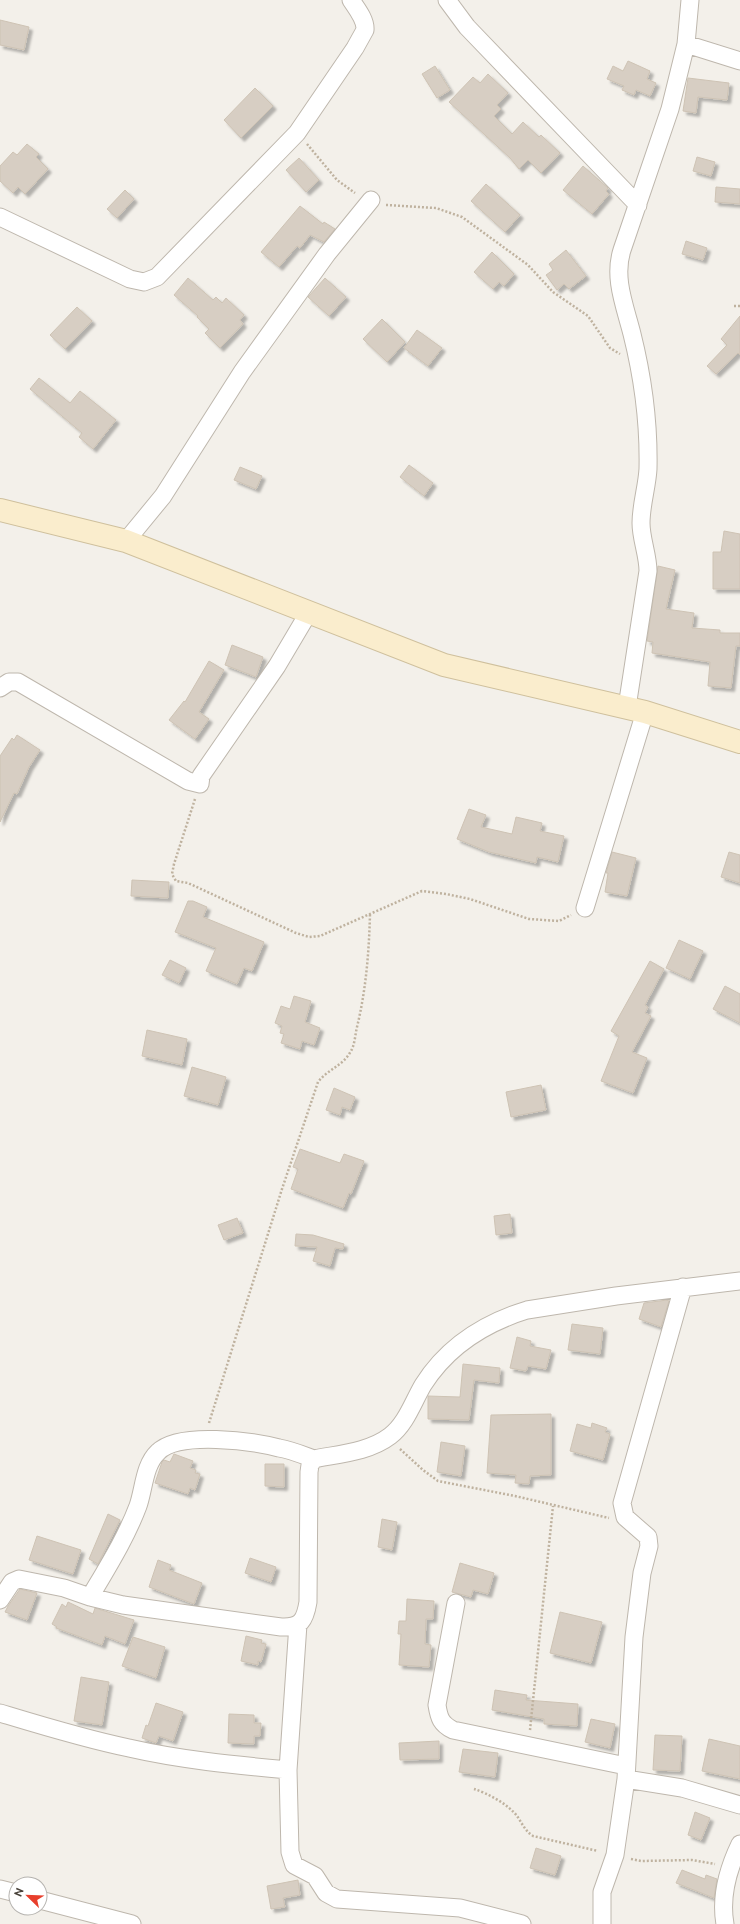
<svg xmlns="http://www.w3.org/2000/svg" width="740" height="1924" viewBox="0 0 740 1924" font-family="Ubuntu,sans-serif">
<defs>
<filter id="shadow"><feDropShadow dx="3.5" dy="3.5" stdDeviation="1" flood-color="#0004"/></filter>
</defs>
<rect width="100%" height="100%" fill="#f3f0ea"/>
<path fill="#d7cec3" stroke="#cec3b4" filter="url(#shadow)" d="M 0,20 L 29,27 L 24,50 L 0,45 Z
M 628,61 L 650,71 L 647,79 L 656,83 L 650,96 L 636,90 L 634,95 L 622,90 L 624,86 L 607,79 L 613,66 L 623,71 Z
M 435,66 L 450,90 L 437,98 L 422,74 Z
M 488,74 L 508,93 L 497,105 L 501,109 L 494,116 L 512,134 L 523,122 L 539,137 L 541,135 L 560,153 L 541,173 L 528,160 L 519,169 L 510,158 L 449,102 L 473,77 L 480,83 Z
M 688,78 L 729,83 L 727,100 L 698,97 L 696,113 L 683,111 Z
M 255,88 L 273,106 L 241,138 L 224,120 Z
M 27,144 L 39,154 L 36,157 L 48,169 L 25,194 L 18,187 L 13,193 L 0,181 L 0,166 L 13,152 L 17,155 Z
M 697,157 L 715,162 L 711,176 L 693,171 Z
M 299,158 L 319,180 L 306,192 L 286,170 Z
M 583,166 L 608,188 L 606,191 L 609,194 L 592,214 L 563,190 Z
M 486,184 L 520,215 L 505,232 L 471,201 Z
M 716,187 L 740,189 L 740,204 L 715,202 Z
M 125,190 L 134,199 L 117,218 L 107,209 Z
M 300,206 L 323,224 L 324,222 L 335,229 L 324,242 L 310,235 L 300,248 L 297,246 L 279,267 L 261,252 Z
M 686,241 L 707,248 L 703,260 L 682,254 Z
M 566,250 L 586,276 L 569,289 L 564,284 L 557,290 L 546,275 L 553,270 L 549,264 Z
M 492,252 L 514,274 L 504,286 L 499,282 L 493,289 L 474,272 Z
M 188,278 L 213,300 L 216,297 L 222,303 L 226,298 L 244,315 L 240,320 L 243,324 L 220,348 L 205,333 L 209,329 L 197,317 L 198,316 L 174,295 Z
M 325,278 L 346,297 L 329,316 L 308,297 Z
M 77,307 L 92,321 L 65,349 L 50,335 Z
M 740,316 L 740,355 L 738,353 L 716,374 L 707,366 L 727,345 L 721,339 Z
M 382,319 L 405,342 L 387,362 L 363,339 Z
M 417,330 L 442,348 L 428,366 L 404,348 Z
M 39,378 L 70,403 L 80,391 L 116,420 L 93,449 L 79,437 L 82,433 L 30,389 Z
M 409,465 L 433,483 L 424,496 L 400,477 Z
M 240,467 L 262,476 L 256,489 L 234,480 Z
M 724,531 L 740,534 L 740,589 L 713,589 L 713,552 L 721,552 Z
M 658,566 L 675,570 L 666,609 L 694,613 L 692,628 L 720,630 L 720,633 L 740,633 L 740,646 L 736,646 L 731,688 L 708,686 L 710,662 L 652,653 L 653,642 L 647,641 Z
M 232,645 L 263,657 L 256,677 L 225,665 Z
M 209,661 L 224,670 L 199,712 L 209,719 L 195,739 L 169,720 L 184,701 L 185,702 Z
M 17,735 L 40,750 L 29,767 L 17,794 L 14,793 L 0,822 L 0,756 L 12,738 L 14,740 Z
M 469,809 L 486,815 L 481,827 L 512,834 L 516,817 L 542,823 L 540,831 L 564,836 L 558,862 L 537,857 L 536,863 L 489,852 L 457,839 Z
M 612,852 L 636,858 L 627,896 L 605,892 L 608,873 L 606,873 Z
M 729,852 L 740,855 L 740,883 L 721,877 Z
M 132,880 L 169,882 L 168,898 L 131,896 Z
M 188,901 L 193,901 L 207,907 L 203,917 L 264,942 L 252,971 L 244,968 L 237,984 L 206,971 L 216,948 L 175,932 Z
M 679,940 L 703,951 L 690,979 L 666,968 Z
M 170,960 L 186,968 L 179,983 L 162,975 Z
M 650,961 L 664,969 L 645,1005 L 648,1007 L 645,1013 L 651,1016 L 632,1052 L 647,1058 L 633,1093 L 601,1081 L 619,1036 L 611,1031 Z
M 725,986 L 740,994 L 740,1023 L 713,1009 Z
M 294,996 L 311,1001 L 305,1022 L 320,1028 L 314,1045 L 302,1041 L 300,1049 L 281,1043 L 284,1034 L 280,1033 L 282,1026 L 275,1023 L 281,1006 L 290,1009 Z
M 147,1030 L 187,1039 L 182,1065 L 142,1056 Z
M 192,1067 L 226,1077 L 218,1105 L 184,1096 Z
M 541,1085 L 546,1110 L 511,1117 L 506,1092 Z
M 334,1088 L 355,1097 L 350,1110 L 342,1107 L 340,1115 L 326,1110 Z
M 300,1149 L 340,1163 L 344,1154 L 364,1161 L 351,1194 L 349,1193 L 343,1208 L 291,1189 L 298,1169 L 293,1167 Z
M 510,1214 L 512,1233 L 496,1235 L 494,1216 Z
M 237,1218 L 243,1233 L 224,1240 L 218,1225 Z
M 296,1234 L 313,1235 L 344,1244 L 343,1249 L 335,1248 L 330,1266 L 313,1261 L 317,1247 L 295,1246 Z
M 667,1300 L 669,1301 L 661,1327 L 639,1319 L 644,1303 Z
M 572,1324 L 603,1328 L 600,1354 L 568,1350 Z
M 517,1337 L 531,1341 L 530,1346 L 551,1350 L 546,1369 L 528,1366 L 526,1371 L 510,1368 Z
M 463,1364 L 500,1368 L 499,1383 L 474,1380 L 469,1420 L 428,1419 L 428,1396 L 460,1397 Z
M 551,1414 L 551,1475 L 530,1476 L 529,1484 L 515,1483 L 516,1475 L 487,1473 L 491,1415 Z
M 592,1423 L 607,1428 L 605,1432 L 610,1434 L 603,1460 L 570,1451 L 577,1424 L 591,1428 Z
M 441,1442 L 465,1446 L 461,1476 L 437,1472 Z
M 174,1454 L 193,1461 L 190,1468 L 196,1470 L 195,1473 L 200,1474 L 195,1490 L 190,1488 L 188,1494 L 155,1483 L 162,1462 L 164,1460 L 170,1462 Z
M 265,1464 L 284,1464 L 284,1487 L 265,1486 Z
M 108,1514 L 120,1520 L 98,1564 L 89,1559 Z
M 382,1519 L 397,1522 L 392,1550 L 378,1547 Z
M 37,1536 L 81,1550 L 73,1574 L 29,1560 Z
M 250,1558 L 276,1567 L 271,1582 L 245,1573 Z
M 158,1560 L 171,1565 L 169,1570 L 202,1583 L 194,1604 L 149,1587 Z
M 460,1563 L 494,1573 L 488,1594 L 473,1590 L 471,1597 L 452,1592 Z
M 20,1589 L 37,1593 L 27,1620 L 5,1612 L 8,1606 Z
M 407,1599 L 434,1601 L 433,1619 L 426,1619 L 425,1644 L 431,1645 L 429,1667 L 399,1665 L 401,1634 L 398,1634 L 399,1621 L 406,1621 Z
M 68,1602 L 93,1614 L 95,1608 L 134,1620 L 125,1644 L 105,1636 L 102,1645 L 56,1628 L 57,1627 L 52,1624 L 62,1604 L 66,1607 Z
M 560,1612 L 602,1622 L 591,1663 L 550,1653 Z
M 246,1636 L 262,1640 L 261,1643 L 266,1644 L 261,1662 L 258,1661 L 258,1665 L 241,1661 Z
M 133,1637 L 165,1647 L 156,1678 L 122,1666 Z
M 81,1677 L 109,1682 L 102,1725 L 74,1721 Z
M 495,1690 L 527,1695 L 526,1700 L 578,1704 L 577,1726 L 544,1724 L 544,1719 L 492,1710 Z
M 156,1703 L 183,1712 L 173,1741 L 159,1736 L 156,1743 L 142,1738 L 146,1725 L 148,1726 Z
M 229,1714 L 254,1715 L 254,1723 L 261,1723 L 260,1736 L 254,1736 L 254,1744 L 228,1743 Z
M 591,1719 L 615,1724 L 610,1748 L 585,1742 Z
M 655,1735 L 682,1736 L 680,1771 L 653,1770 Z
M 709,1739 L 740,1746 L 740,1779 L 702,1771 Z
M 439,1741 L 439,1759 L 400,1760 L 399,1743 Z
M 463,1749 L 498,1753 L 495,1777 L 459,1772 Z
M 695,1812 L 710,1818 L 701,1840 L 688,1835 Z
M 536,1848 L 561,1856 L 555,1875 L 530,1868 Z
M 682,1870 L 705,1879 L 706,1875 L 717,1879 L 714,1898 L 676,1883 Z
M 298,1880 L 300,1895 L 283,1898 L 285,1907 L 271,1909 L 267,1886 Z"/>
<g fill="none" stroke-linecap="round" stroke-linejoin="round">
<defs>
<path id="street" d="M 447,0 L 467,27 L 638,205
M 686,44 L 740,61
M 0,217 L 130,279 L 144,282 L 157,277 L 297,133 L 355,48 L 365,30 C 366,20 357,9 351,0
M 126,541 L 163,496 L 242,372 L 327,254 L 371,200
M 0,688 L 9,682 L 18,682 L 188,781 L 200,784 L 201,776 L 277,666 L 309,612
M 627,707 L 648,571 C 648,555 641,539 641,523 C 641,505 647,487 648,469 C 649,423 643,378 632,334 C 625,306 613,278 622,250 L 670,109 L 686,44 L 690,0
M 585,908 L 645,712
M 90,1597 C 107,1568 126,1538 138,1506 C 144,1489 144,1465 158,1452 C 179,1431 252,1441 279,1448 C 291,1450 303,1455 314,1459
M 0,1600 L 12,1582 L 19,1579 L 64,1588 L 90,1597 L 123,1605 L 281,1627 C 301,1628 305,1620 308,1602 L 309,1472 L 310,1465 L 314,1459 C 339,1454 369,1452 390,1436 C 406,1424 413,1402 423,1385 C 447,1347 485,1323 527,1310 L 616,1296 L 740,1281
M 456,1603 L 437,1705 C 439,1718 441,1724 453,1730 L 626,1766
M 298,1624 L 288,1770 L 290,1852 L 294,1865 L 315,1876 L 326,1893 L 337,1899 L 460,1908 L 522,1924
M 0,1713 C 43,1726 85,1739 129,1748 C 181,1760 235,1765 288,1770
M 626,1779 L 682,1788 L 740,1805
M 0,1889 L 16,1893
M 40,1900 L 132,1924
M 602,1924 L 602,1892 L 615,1855 L 626,1779 L 634,1637 L 642,1573 L 649,1546 L 648,1537 L 625,1517 L 622,1503 L 683,1287
M 725,1924 C 720,1896 728,1869 740,1844"/>
<path id="secondary" d="M 0,510 L 126,541 L 444,665 L 645,712 L 740,742"/>
</defs>
<use href="#street" stroke="#beb7ad" stroke-width="19"/>
<use href="#secondary" stroke="#cfc09d" stroke-width="24"/>
<path stroke="#bfb29f" stroke-width="2.5" stroke-dasharray="2 2" stroke-linecap="butt" d="M 307,144 L 337,180 L 355,193
M 386,205 L 436,208 L 462,217 L 528,265 L 553,292 L 588,316 L 610,348 L 620,354
M 734,306 L 740,306
M 195,799 L 174,864 L 172,874 L 176,881 L 188,883 L 296,933 L 309,937 L 320,936 L 422,891 L 446,894 L 470,899 L 529,919 L 559,921 L 571,915
M 209,1423 L 282,1189 L 318,1082 C 328,1069 343,1066 351,1051 C 355,1044 355,1035 357,1027 C 366,990 369,952 370,914
M 400,1449 L 423,1470 L 438,1481 L 515,1496 L 609,1518
M 530,1730 L 553,1506
M 474,1789 C 487,1793 508,1804 517,1816 C 522,1823 525,1831 533,1836 L 598,1851
M 631,1859 L 641,1861 L 692,1860 L 715,1864"/>
<use href="#street" stroke="#fff" stroke-width="17"/>
<use href="#secondary" stroke="#faedcd" stroke-width="22"/>
</g>
<g transform="translate(28 1896) rotate(293)"><circle r="19" fill="#ffffff" stroke="#b5b3af"/>
<path d="M0-3L7 15L0 10L-7 15Z" fill="#e83f2c"/>
<text y="-6" font-size="11" font-weight="bold" text-anchor="middle" fill="#474038">N</text>
</g>
</svg>
